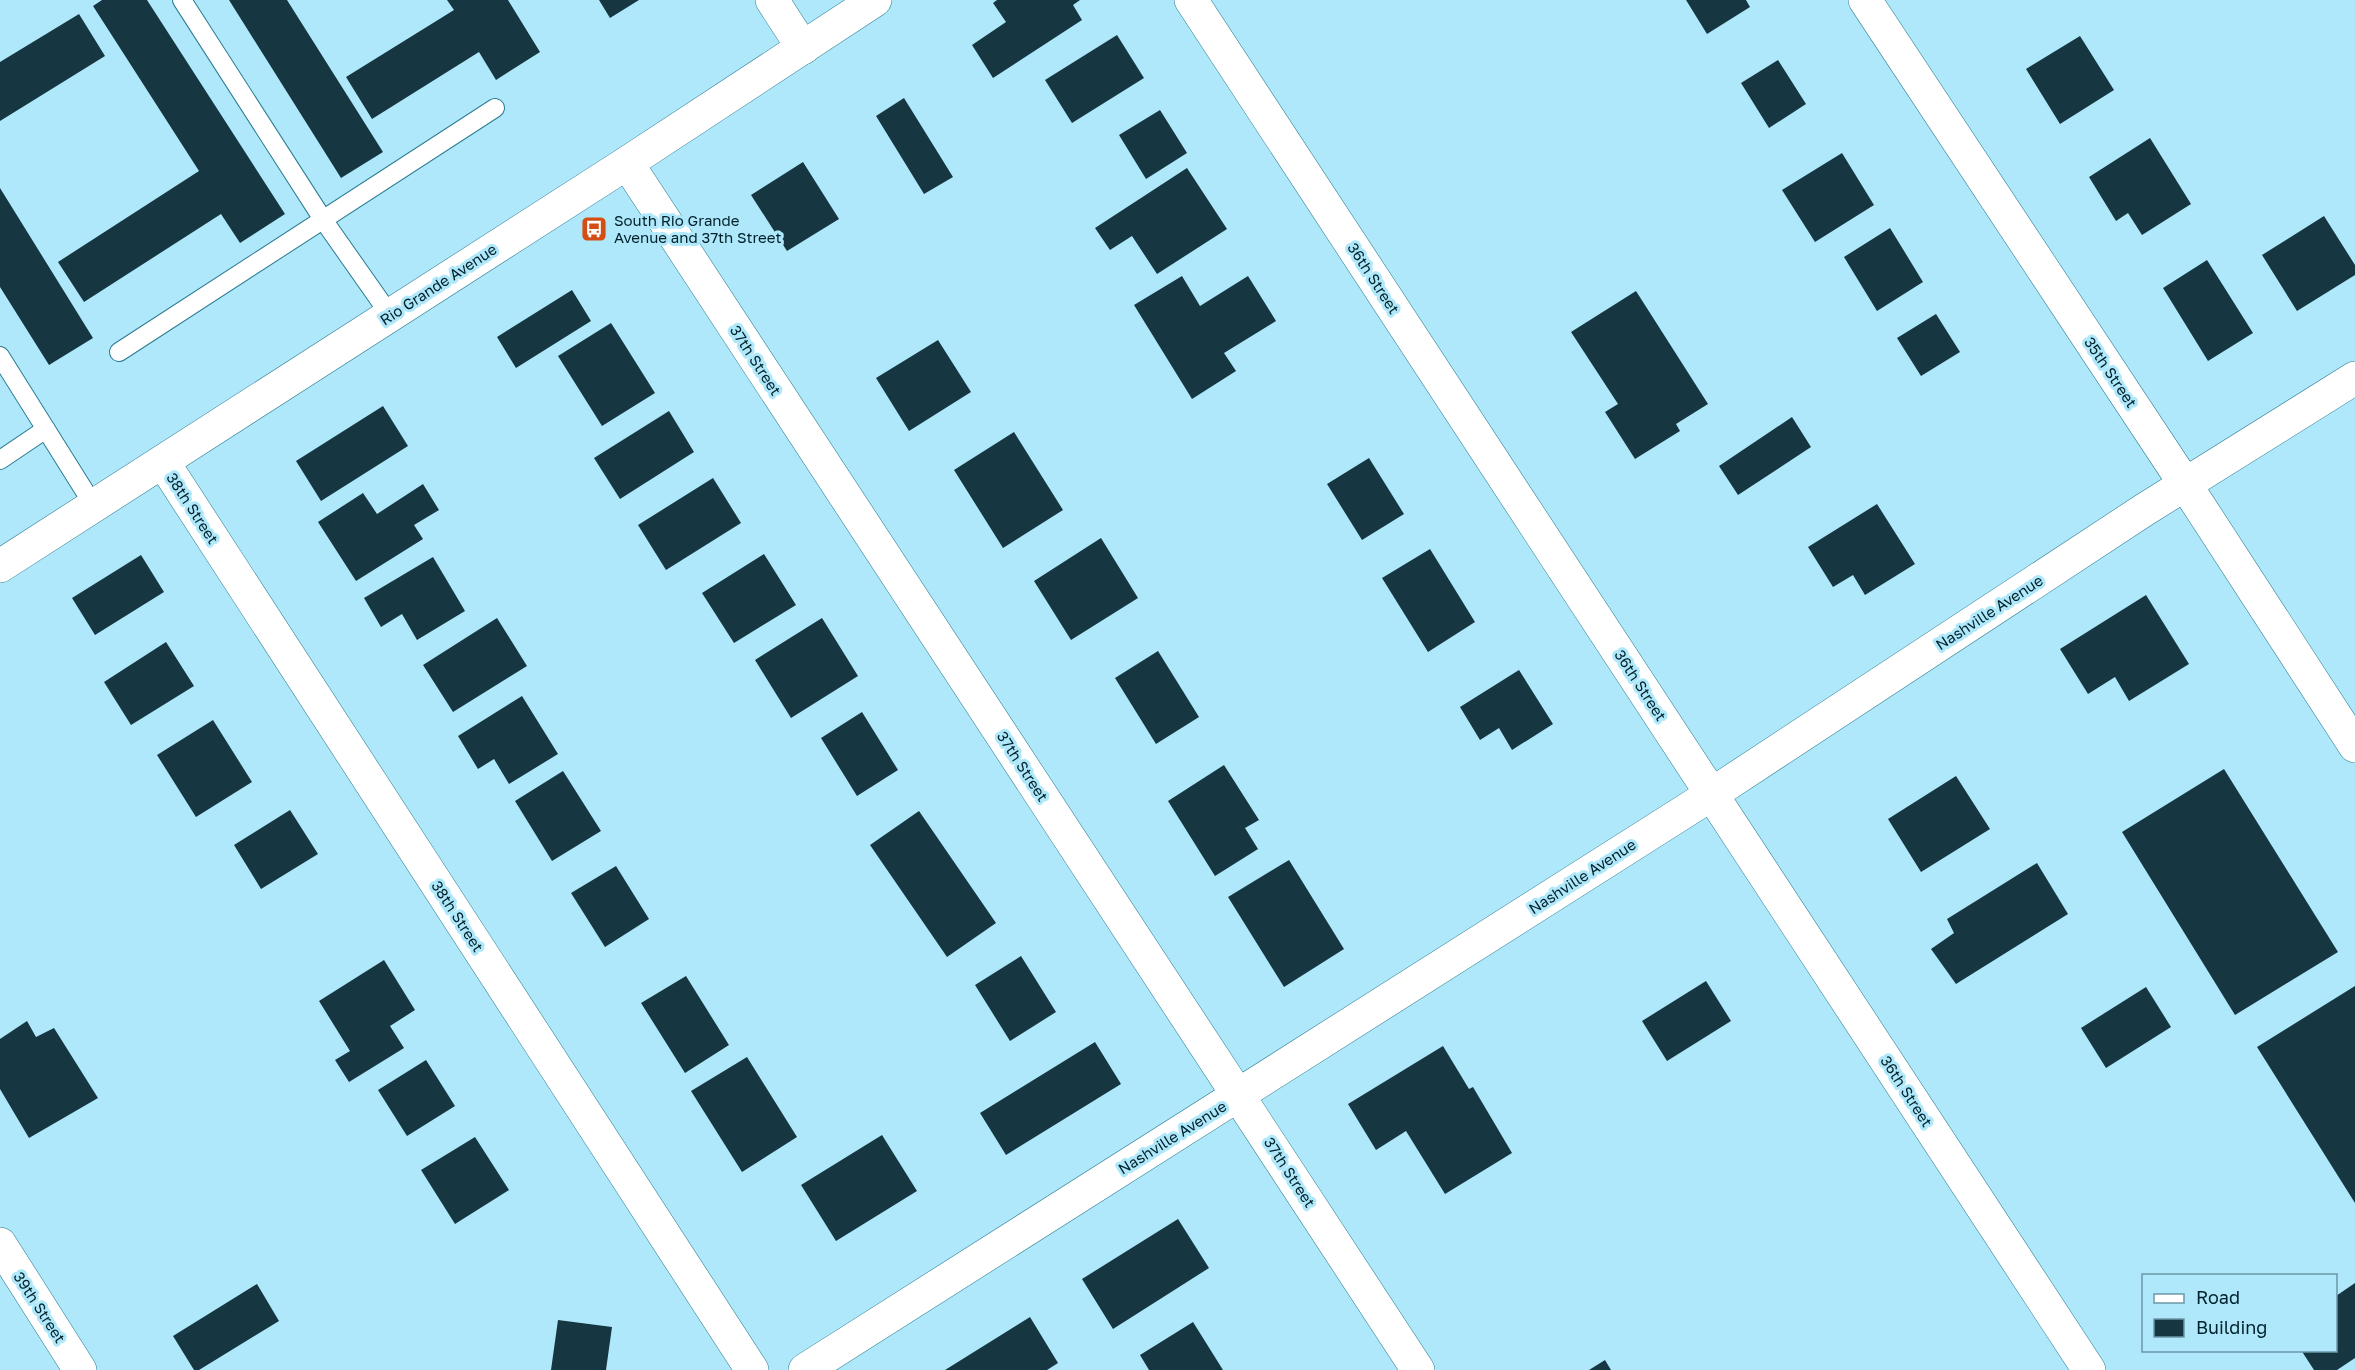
<svg xmlns="http://www.w3.org/2000/svg" width="2355" height="1370" viewBox="0 0 2355 1370" font-family="'Golos Text',sans-serif">
<rect width="100%" height="100%" fill="#afe8fa"/>
<path fill="#163741" d="M 102,0 L 147,0 L 285,214 L 240,243 L 221,214 L 84,302 L 58,262 L 199,171 L 93,6 Z
M 229,0 L 287,0 L 383,152 L 341,178 Z
M 447,0 L 508,0 L 540,52 L 496,80 L 479,52 L 372,119 L 346,77 L 454,10 Z
M 599,0 L 639,0 L 610,18 Z
M 997,0 L 1080,0 L 1073,5 L 1082,20 L 993,78 L 972,45 L 1006,22 L 993,3 Z
M 1686,0 L 1746,0 L 1750,7 L 1707,34 Z
M 79,14 L 105,56 L 0,121 L 0,62 Z
M 1117,35 L 1144,78 L 1072,123 L 1045,80 Z
M 2080,36 L 2114,90 L 2060,124 L 2026,69 Z
M 1778,60 L 1806,104 L 1769,128 L 1741,83 Z
M 904,98 L 953,177 L 924,194 L 876,116 Z
M 1160,110 L 1187,153 L 1146,179 L 1119,135 Z
M 2150,138 L 2191,204 L 2142,235 L 2128,213 L 2116,221 L 2089,177 Z
M 1842,153 L 1874,205 L 1815,242 L 1782,190 Z
M 803,162 L 839,219 L 787,251 L 751,195 Z
M 1187,168 L 1227,229 L 1157,274 L 1132,236 L 1110,250 L 1095,228 Z
M 0,188 L 93,338 L 49,365 L 0,287 Z
M 2324,216 L 2355,265 L 2355,275 L 2297,311 L 2262,255 Z
M 1890,228 L 1923,282 L 1877,311 L 1844,257 Z
M 2207,260 L 2253,333 L 2208,361 L 2163,288 Z
M 1182,276 L 1200,306 L 1248,276 L 1276,321 L 1224,353 L 1236,371 L 1192,399 L 1134,305 Z
M 572,290 L 591,321 L 516,368 L 497,337 Z
M 1636,291 L 1708,404 L 1676,424 L 1680,431 L 1635,459 L 1605,412 L 1618,404 L 1571,332 Z
M 1936,314 L 1960,352 L 1921,376 L 1897,338 Z
M 611,323 L 655,393 L 602,426 L 558,356 Z
M 938,340 L 971,392 L 909,431 L 876,378 Z
M 383,406 L 408,446 L 321,501 L 296,461 Z
M 669,411 L 694,452 L 620,499 L 594,458 Z
M 1792,417 L 1811,447 L 1738,495 L 1719,466 Z
M 1014,432 L 1063,510 L 1003,548 L 954,470 Z
M 1369,458 L 1404,514 L 1362,540 L 1327,484 Z
M 713,478 L 741,523 L 666,570 L 638,525 Z
M 423,484 L 439,510 L 414,525 L 423,539 L 356,581 L 318,522 L 363,493 L 377,514 Z
M 1877,504 L 1915,564 L 1865,595 L 1853,575 L 1833,587 L 1808,547 Z
M 1101,538 L 1138,598 L 1071,640 L 1034,581 Z
M 1430,549 L 1475,622 L 1428,652 L 1382,578 Z
M 764,554 L 796,605 L 734,643 L 702,593 Z
M 141,555 L 164,592 L 95,635 L 72,598 Z
M 433,557 L 465,611 L 417,640 L 402,614 L 381,627 L 364,598 Z
M 2146,595 L 2189,664 L 2129,701 L 2115,677 L 2088,694 L 2060,649 Z
M 497,618 L 527,666 L 453,712 L 423,665 Z
M 822,618 L 858,676 L 791,718 L 755,660 Z
M 166,642 L 194,686 L 131,725 L 104,682 Z
M 1158,651 L 1199,717 L 1156,744 L 1115,678 Z
M 1519,670 L 1553,724 L 1512,750 L 1499,728 L 1480,740 L 1460,707 Z
M 522,696 L 558,754 L 509,784 L 494,759 L 478,769 L 458,736 Z
M 862,712 L 898,770 L 857,796 L 821,738 Z
M 213,720 L 252,782 L 196,817 L 157,755 Z
M 1224,765 L 1259,820 L 1245,828 L 1258,849 L 1215,876 L 1168,801 Z
M 2224,769 L 2338,952 L 2235,1015 L 2122,832 Z
M 563,771 L 601,831 L 552,861 L 515,801 Z
M 1956,776 L 1990,829 L 1921,872 L 1888,819 Z
M 290,810 L 318,854 L 261,889 L 234,845 Z
M 919,811 L 996,923 L 947,957 L 870,845 Z
M 1289,860 L 1344,949 L 1284,987 L 1228,897 Z
M 2037,863 L 2068,914 L 1956,984 L 1931,949 L 1954,933 L 1947,919 Z
M 616,866 L 649,919 L 605,947 L 571,893 Z
M 1021,956 L 1056,1012 L 1010,1041 L 975,985 Z
M 384,960 L 415,1010 L 390,1026 L 404,1048 L 349,1082 L 335,1060 L 350,1051 L 319,1001 Z
M 686,976 L 729,1045 L 685,1073 L 641,1003 Z
M 1706,981 L 1731,1021 L 1667,1061 L 1642,1021 Z
M 2355,986 L 2355,1203 L 2257,1047 Z
M 2146,987 L 2171,1027 L 2106,1068 L 2081,1028 Z
M 27,1021 L 36,1037 L 54,1028 L 98,1098 L 29,1138 L 0,1089 L 0,1039 Z
M 1095,1042 L 1121,1084 L 1006,1155 L 980,1113 Z
M 1443,1046 L 1469,1089 L 1473,1087 L 1512,1153 L 1445,1194 L 1406,1131 L 1376,1150 L 1348,1104 Z
M 747,1057 L 797,1137 L 742,1172 L 691,1091 Z
M 426,1060 L 455,1106 L 407,1136 L 378,1090 Z
M 882,1135 L 917,1191 L 836,1241 L 801,1185 Z
M 475,1137 L 509,1190 L 455,1224 L 421,1170 Z
M 1178,1219 L 1209,1268 L 1113,1329 L 1082,1279 Z
M 2355,1283 L 2355,1358 L 2337,1370 L 2314,1370 L 2301,1350 L 2336,1350 L 2336,1296 Z
M 257,1284 L 279,1321 L 199,1370 L 194,1370 L 173,1336 Z
M 1030,1317 L 1058,1363 L 1047,1370 L 945,1370 Z
M 558,1320 L 612,1327 L 606,1370 L 551,1370 Z
M 1193,1322 L 1223,1370 L 1149,1370 L 1140,1355 Z
M 1605,1360 L 1611,1370 L 1589,1370 Z"/>
<g fill="none" stroke-linecap="round" stroke-linejoin="round">
<defs>
<path id="lane" d="M 182,0 L 324,221 L 390,315
M 119,352 L 495,108
M 0,356 L 94,506
M 0,460 L 46,429"/>
<path id="street" d="M 772,0 L 803,48
M 1191,0 L 2089,1370
M 1865,0 L 2185,484 L 2355,746
M 627,163 L 1418,1370
M 163,462 L 752,1370
M 805,1370 L 1712,794 L 2144,510 L 2355,378"/>
<path id="secondary" d="M 0,566 L 627,163 L 875,0
M 0,1244 L 80,1370"/>
</defs>
<use href="#lane" stroke="#2a7b91" stroke-width="20"/>
<use href="#street" stroke="#2a7b91" stroke-width="34"/>
<use href="#secondary" stroke="#2a7b91" stroke-width="34"/>
<use href="#lane" stroke="#fff" stroke-width="18"/>
<use href="#street" stroke="#fff" stroke-width="33"/>
<use href="#secondary" stroke="#fff" stroke-width="33"/>
</g>
<defs>
<symbol id="bus-square" viewBox="-11 -11 22 22"><rect x="-9" y="-9" width="18" height="18" rx="4" fill="#d44e14" stroke="#afe8fa"/><path d="M-5-6H5V4H4V6H2V4H-2V6H-4V4H-5ZM-3.5-4V0h7V-4ZM-3.5 1.2v1.5H-2V1.2ZM2 1.2v1.5H3.5V1.2Z" fill="#fff"/></symbol>
</defs>
<g fill-rule="evenodd">
<use href="#bus-square" x="579" y="214" width="30" height="30"/>
</g>
<g text-anchor="middle" dominant-baseline="central" stroke-width="6" stroke-linejoin="round" paint-order="stroke">
<g font-size="15" fill="#00212a" stroke="#afe8fa" text-anchor="start">
<text x="614" y="220">South Rio Grande<tspan x="614" dy="17">Avenue and 37th Street</tspan></text>
</g>
<g font-size="15" fill="#00212a" stroke="#afe8fa">
<text transform="translate(1374 278) rotate(57)">36th Street</text>
<text transform="translate(438 284) rotate(-33)">Rio Grande Avenue</text>
<text transform="translate(756 360) rotate(57)">37th Street</text>
<text transform="translate(2111 372) rotate(56)">35th Street</text>
<text transform="translate(193 508) rotate(57)">38th Street</text>
<text transform="translate(1989 612) rotate(-33)">Nashville Avenue</text>
<text transform="translate(1641 685) rotate(57)">36th Street</text>
<text transform="translate(1023 766) rotate(57)">37th Street</text>
<text transform="translate(1582 876) rotate(-33)">Nashville Avenue</text>
<text transform="translate(458 916) rotate(57)">38th Street</text>
<text transform="translate(1907 1091) rotate(57)">36th Street</text>
<text transform="translate(1172 1137) rotate(-32)">Nashville Avenue</text>
<text transform="translate(1290 1172) rotate(57)">37th Street</text>
<text transform="translate(40 1307) rotate(57)">39th Street</text>
</g>
</g>
<rect x="2142" y="1274" width="195" height="78" fill="#afe8fa" stroke="#6998a7" stroke-width="1.5"/>
<rect x="2154" y="1294" width="30" height="9" fill="#ffffff" stroke="#6998a7" stroke-width="1.5"/>
<text x="2196" y="1304" font-size="18" fill="#00212a">Road</text>
<rect x="2154" y="1319" width="30" height="18" fill="#163741" stroke="#6998a7" stroke-width="1.5"/>
<text x="2196" y="1334" font-size="18" fill="#00212a">Building</text>
</svg>
